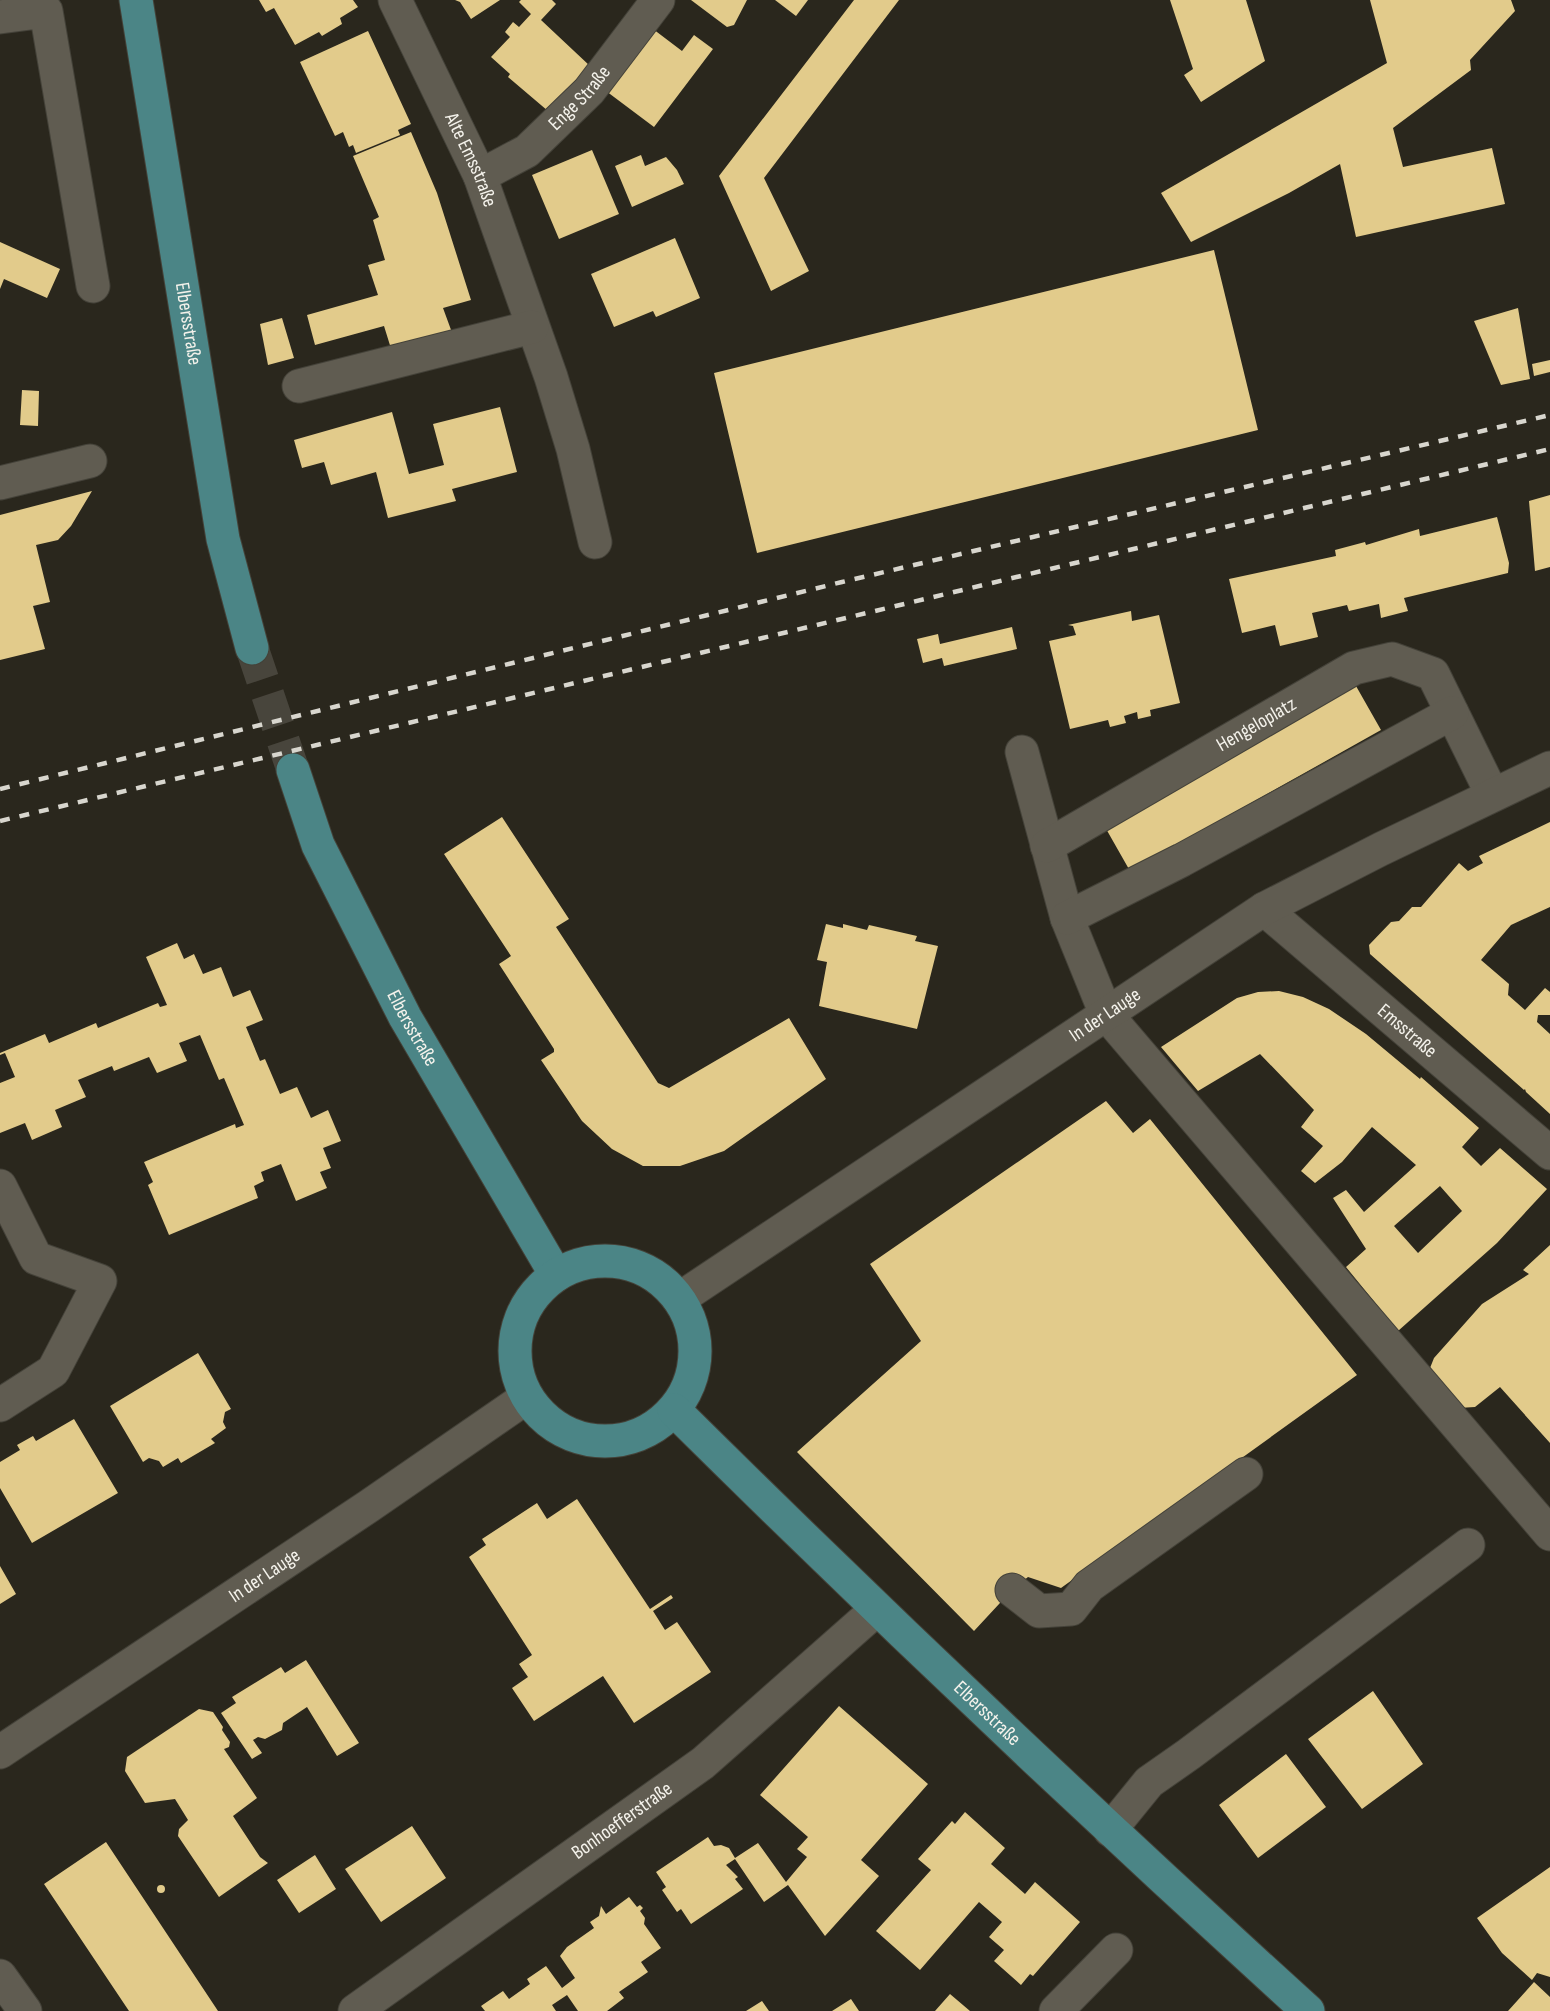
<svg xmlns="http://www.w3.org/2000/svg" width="1550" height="2011" viewBox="0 0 1550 2011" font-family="'Sofia Sans Condensed',sans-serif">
<rect width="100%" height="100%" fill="#2a271d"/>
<path fill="#e2cb8b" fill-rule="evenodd" d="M 259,0 L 353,0 L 358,7 L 340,18 L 342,24 L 322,36 L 319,32 L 295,45 L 274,8 L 266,12 Z
M 455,0 L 500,0 L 471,19 L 460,2 Z
M 521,0 L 552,0 L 556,4 L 541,20 L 590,66 L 548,111 L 508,77 L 510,74 L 491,57 L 510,37 L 505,32 L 513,22 L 519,27 L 531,14 L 519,2 Z
M 691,0 L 747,0 L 734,25 L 727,27 Z
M 775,0 L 808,0 L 796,16 Z
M 854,0 L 899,0 L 764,178 L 809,271 L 771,291 L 719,176 Z
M 1170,0 L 1246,0 L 1265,61 L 1201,102 L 1184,75 L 1193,69 Z
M 1370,0 L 1511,0 L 1515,11 L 1470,60 L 1471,70 L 1393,128 L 1403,167 L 1492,148 L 1505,204 L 1356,237 L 1340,164 L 1289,193 L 1191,242 L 1161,193 L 1387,63 Z
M 653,29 L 682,51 L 694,35 L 713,49 L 654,127 L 606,91 Z
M 368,31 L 411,124 L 398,130 L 400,135 L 356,153 L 353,145 L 349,147 L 343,132 L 335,136 L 300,62 Z
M 411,132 L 437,193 L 471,300 L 443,308 L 454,338 L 393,355 L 384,326 L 315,345 L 307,315 L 378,295 L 368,265 L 385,260 L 373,220 L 379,217 L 353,156 Z
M 592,150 L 619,214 L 559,239 L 532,175 Z
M 641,155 L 645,166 L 666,157 L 677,170 L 684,184 L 632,207 L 615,166 Z
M 675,238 L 700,298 L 656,317 L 653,311 L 614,327 L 591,274 Z
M 0,242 L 60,269 L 47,298 L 4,279 L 0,289 Z
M 1214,250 L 1258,430 L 757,553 L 714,373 Z
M 1518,308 L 1530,379 L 1501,385 L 1474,321 Z
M 282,318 L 294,358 L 268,365 L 260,324 Z
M 1550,360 L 1550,372 L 1534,376 L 1532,364 Z
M 22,390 L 39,391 L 38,426 L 20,425 Z
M 500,407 L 517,472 L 452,489 L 456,501 L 388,518 L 376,472 L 331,485 L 324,462 L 302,468 L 294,440 L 392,412 L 409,474 L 444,465 L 433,424 Z
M 92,491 L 71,526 L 58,540 L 36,545 L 50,602 L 33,606 L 45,649 L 0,660 L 0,515 Z
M 1550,495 L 1550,567 L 1535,571 L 1529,501 Z
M 1497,517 L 1509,563 L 1508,573 L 1404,598 L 1408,611 L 1381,618 L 1379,604 L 1349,611 L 1347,605 L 1312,613 L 1318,637 L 1280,646 L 1275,625 L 1242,633 L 1229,579 L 1336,556 L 1335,550 L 1365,542 L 1366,545 L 1419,529 L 1420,536 Z
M 1131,611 L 1132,621 L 1159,615 L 1180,703 L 1150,710 L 1151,716 L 1138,719 L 1137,712 L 1124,716 L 1126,723 L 1110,727 L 1108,720 L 1070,729 L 1049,641 L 1076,635 L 1073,626 L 1068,625 Z
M 1012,627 L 1017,649 L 944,666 L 942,658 L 923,663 L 917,639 L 938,634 L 940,644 Z
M 1356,686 L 1381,730 L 1130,871 L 1105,827 Z
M 502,817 L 569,919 L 556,927 L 658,1083 L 669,1088 L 789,1018 L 826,1079 L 724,1151 L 680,1166 L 643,1166 L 612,1149 L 582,1121 L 541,1060 L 554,1052 L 554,1049 L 499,964 L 511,956 L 444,854 Z
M 1550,822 L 1550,907 L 1511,925 L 1481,960 L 1509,984 L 1508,995 L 1525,1010 L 1545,988 L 1550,992 L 1550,1015 L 1538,1015 L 1537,1022 L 1550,1034 L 1550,1114 L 1526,1092 L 1525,1089 L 1524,1090 L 1370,954 L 1369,945 L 1391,922 L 1399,921 L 1412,907 L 1421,907 L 1459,863 L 1468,871 L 1483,863 L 1479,856 Z
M 826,924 L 843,928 L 843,924 L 867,930 L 869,925 L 917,936 L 915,941 L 938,946 L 917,1029 L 819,1006 L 827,962 L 817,960 Z
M 177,943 L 184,959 L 194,954 L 203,974 L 221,967 L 233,997 L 250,990 L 263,1020 L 246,1027 L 260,1061 L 265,1059 L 280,1094 L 297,1087 L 311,1118 L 328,1110 L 341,1141 L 323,1148 L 331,1168 L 320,1172 L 327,1188 L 296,1201 L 281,1164 L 261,1172 L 264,1181 L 254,1186 L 258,1198 L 169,1235 L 148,1185 L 153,1182 L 144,1162 L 235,1124 L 236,1128 L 244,1125 L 224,1078 L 219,1080 L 200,1035 L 179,1043 L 187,1061 L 157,1073 L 149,1057 L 114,1071 L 112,1066 L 78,1080 L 86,1097 L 55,1110 L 62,1127 L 32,1140 L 25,1123 L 0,1133 L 0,1083 L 15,1077 L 5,1053 L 0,1055 L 0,1053 L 45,1034 L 49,1043 L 96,1023 L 98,1028 L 158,1003 L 160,1007 L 167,1005 L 146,957 Z
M 1279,991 L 1303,997 L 1329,1009 L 1366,1034 L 1420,1079 L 1421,1077 L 1479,1128 L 1462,1147 L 1481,1166 L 1500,1148 L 1547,1189 L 1497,1243 L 1398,1331 L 1346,1267 L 1366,1249 L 1333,1198 L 1346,1190 L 1364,1212 L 1416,1165 L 1372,1127 L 1342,1162 L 1315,1183 L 1301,1171 L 1323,1146 L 1301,1127 L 1314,1110 L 1260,1054 L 1198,1091 L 1161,1047 L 1237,998 L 1258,992 ZM 1440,1186 L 1462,1211 L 1418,1253 L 1394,1226 Z
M 1106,1101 L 1133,1133 L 1150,1119 L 1357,1375 L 1061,1588 L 1028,1577 L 1012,1590 L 974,1631 L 797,1452 L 921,1341 L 870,1264 Z
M 1550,1245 L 1550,1443 L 1500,1387 L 1475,1407 L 1458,1408 L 1430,1368 L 1434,1358 L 1482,1304 L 1529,1274 L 1523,1270 Z
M 198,1353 L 231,1409 L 225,1412 L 223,1422 L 226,1428 L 211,1439 L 215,1443 L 181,1463 L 178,1458 L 163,1467 L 159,1461 L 149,1458 L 143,1462 L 110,1406 Z
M 74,1419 L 118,1493 L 32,1543 L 0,1488 L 0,1462 L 20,1450 L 17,1445 L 33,1436 L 36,1441 Z
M 577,1499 L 650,1609 L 671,1595 L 673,1598 L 653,1611 L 665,1630 L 677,1622 L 711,1672 L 634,1723 L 603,1676 L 534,1721 L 512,1688 L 528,1677 L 519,1664 L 532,1655 L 469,1557 L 486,1545 L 482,1539 L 537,1503 L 547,1519 Z
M 0,1566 L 16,1594 L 0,1604 Z
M 306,1660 L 359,1743 L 337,1756 L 307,1707 L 283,1723 L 282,1730 L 265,1739 L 258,1737 L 253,1740 L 262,1753 L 252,1759 L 221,1713 L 236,1703 L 232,1697 L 281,1667 L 285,1673 Z
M 1373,1691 L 1423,1764 L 1362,1809 L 1308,1739 Z
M 839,1706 L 928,1784 L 861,1860 L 879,1876 L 825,1936 L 788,1885 L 764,1902 L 735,1859 L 726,1865 L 738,1877 L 735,1879 L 743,1889 L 691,1924 L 681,1909 L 677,1912 L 662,1890 L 666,1887 L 656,1872 L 708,1837 L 714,1846 L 721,1845 L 729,1848 L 735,1858 L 758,1843 L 786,1882 L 807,1857 L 797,1849 L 808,1837 L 760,1795 Z
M 199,1709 L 213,1712 L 223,1727 L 222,1730 L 230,1742 L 229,1747 L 224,1749 L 257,1798 L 233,1816 L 260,1857 L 268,1863 L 219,1897 L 178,1836 L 179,1829 L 188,1820 L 175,1799 L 145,1803 L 125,1771 L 127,1757 Z
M 1286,1754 L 1326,1807 L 1258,1858 L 1219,1805 Z
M 965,1812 L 1005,1848 L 991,1864 L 1025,1894 L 1035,1882 L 1080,1922 L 1033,1976 L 1030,1974 L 1021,1985 L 994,1961 L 1004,1950 L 989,1937 L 1002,1922 L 979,1902 L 920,1970 L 876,1931 L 931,1870 L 918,1859 L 952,1821 L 955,1824 Z
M 412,1826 L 446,1878 L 381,1922 L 345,1869 Z
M 106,1842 L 218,2011 L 129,2011 L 44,1884 Z
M 315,1855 L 336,1889 L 299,1913 L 277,1880 Z
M 1550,1867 L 1550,1977 L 1537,1973 L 1532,1980 L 1502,1953 L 1477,1918 Z
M157 1889a4 4 0 1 1 8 0a4 4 0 1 1-8 0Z
M 629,1897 L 637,1907 L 640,1905 L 643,1908 L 640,1911 L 645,1918 L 644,1924 L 661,1948 L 641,1962 L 648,1972 L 619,1992 L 624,1998 L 607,2011 L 578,2011 L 567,1995 L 552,2005 L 556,2011 L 485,2011 L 481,2006 L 503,1991 L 509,1999 L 530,1984 L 527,1979 L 546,1966 L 562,1988 L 575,1978 L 560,1956 L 567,1947 L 594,1928 L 590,1922 L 599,1916 L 601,1906 L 606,1914 Z
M 1534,1982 L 1550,1997 L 1550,2011 L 1508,2011 Z
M 950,1994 L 970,2011 L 935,2011 Z
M 851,1999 L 859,2011 L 832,2011 Z
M 762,2001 L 769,2011 L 746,2011 Z"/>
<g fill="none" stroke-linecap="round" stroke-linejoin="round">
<path stroke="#48453c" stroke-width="33" stroke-dasharray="33 16" stroke-linecap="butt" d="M 252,648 L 293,770"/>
<defs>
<g id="minor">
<path id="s1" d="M 395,0 L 480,176 L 551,377 L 573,449 L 595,542"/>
<path d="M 0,17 L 46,11 L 93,286"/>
<path id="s2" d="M 480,176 L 527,151 L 589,91 L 658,0"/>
<path d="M 299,386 L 532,327"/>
<path d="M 0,483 L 90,461"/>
<path d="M 1022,752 L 1067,918 L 1106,1014 L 1550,1534"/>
<path id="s3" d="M 1047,846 L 1354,668 L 1392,659 L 1433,674 L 1492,794"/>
<path id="s4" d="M 1264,909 L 1550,1153"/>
<path d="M 1067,918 L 1182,860 L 1452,713"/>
<path d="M 0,1186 L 36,1258 L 100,1281 L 53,1371 L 0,1405"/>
<path id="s5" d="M 679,1299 L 1264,909 L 1381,849 L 1550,768"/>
<path d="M 1012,1590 L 1039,1611 L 1071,1609 L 1089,1586 L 1246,1474"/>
<path id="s6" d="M 0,1752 L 369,1506 L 527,1397"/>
<path d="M 1110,1830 L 1149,1782 L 1189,1754 L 1468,1545"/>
<path d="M 0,1976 L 25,2011"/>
<path id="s7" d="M 355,2011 L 703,1763 L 876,1610"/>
<path d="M 1056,2011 L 1116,1950"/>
</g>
<g id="major">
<path id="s8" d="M 136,0 L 223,539 L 252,648"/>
<path id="s9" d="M 293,770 L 318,845 L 405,1017 L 556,1275"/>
<circle cx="605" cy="1351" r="90"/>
<path id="s10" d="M 674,1410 C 881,1615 1092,1815 1308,2011"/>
</g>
</defs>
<use href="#minor" stroke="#444239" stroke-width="35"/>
<use href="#major" stroke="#444239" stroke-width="35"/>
<use href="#minor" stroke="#605c51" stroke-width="33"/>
<use href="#major" stroke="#4b8586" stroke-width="33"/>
<path stroke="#d8d6ce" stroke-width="4.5" stroke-dasharray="10 10" stroke-linecap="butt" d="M 0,789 L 842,582 L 1550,415
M 0,821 L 1550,449"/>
</g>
<g text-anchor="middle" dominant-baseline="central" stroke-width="6" stroke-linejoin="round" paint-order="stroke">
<g font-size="20" fill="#f4f2eb" stroke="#2a271d">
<text stroke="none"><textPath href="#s2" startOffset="128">Enge Straße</textPath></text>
<text stroke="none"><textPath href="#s1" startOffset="177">Alte Emsstraße</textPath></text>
<text stroke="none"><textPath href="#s8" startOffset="328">Elbersstraße</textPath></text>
<text stroke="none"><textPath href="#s3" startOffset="242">Hengeloplatz</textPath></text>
<text stroke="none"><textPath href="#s5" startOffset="512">In der Lauge</textPath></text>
<text stroke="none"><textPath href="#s9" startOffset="285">Elbersstraße</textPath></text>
<text stroke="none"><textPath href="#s4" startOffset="188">Emsstraße</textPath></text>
<text stroke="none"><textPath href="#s6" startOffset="318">In der Lauge</textPath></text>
<text stroke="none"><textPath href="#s10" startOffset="436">Elbersstraße</textPath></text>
<text stroke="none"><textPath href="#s7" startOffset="328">Bonhoefferstraße</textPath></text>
</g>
</g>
</svg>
